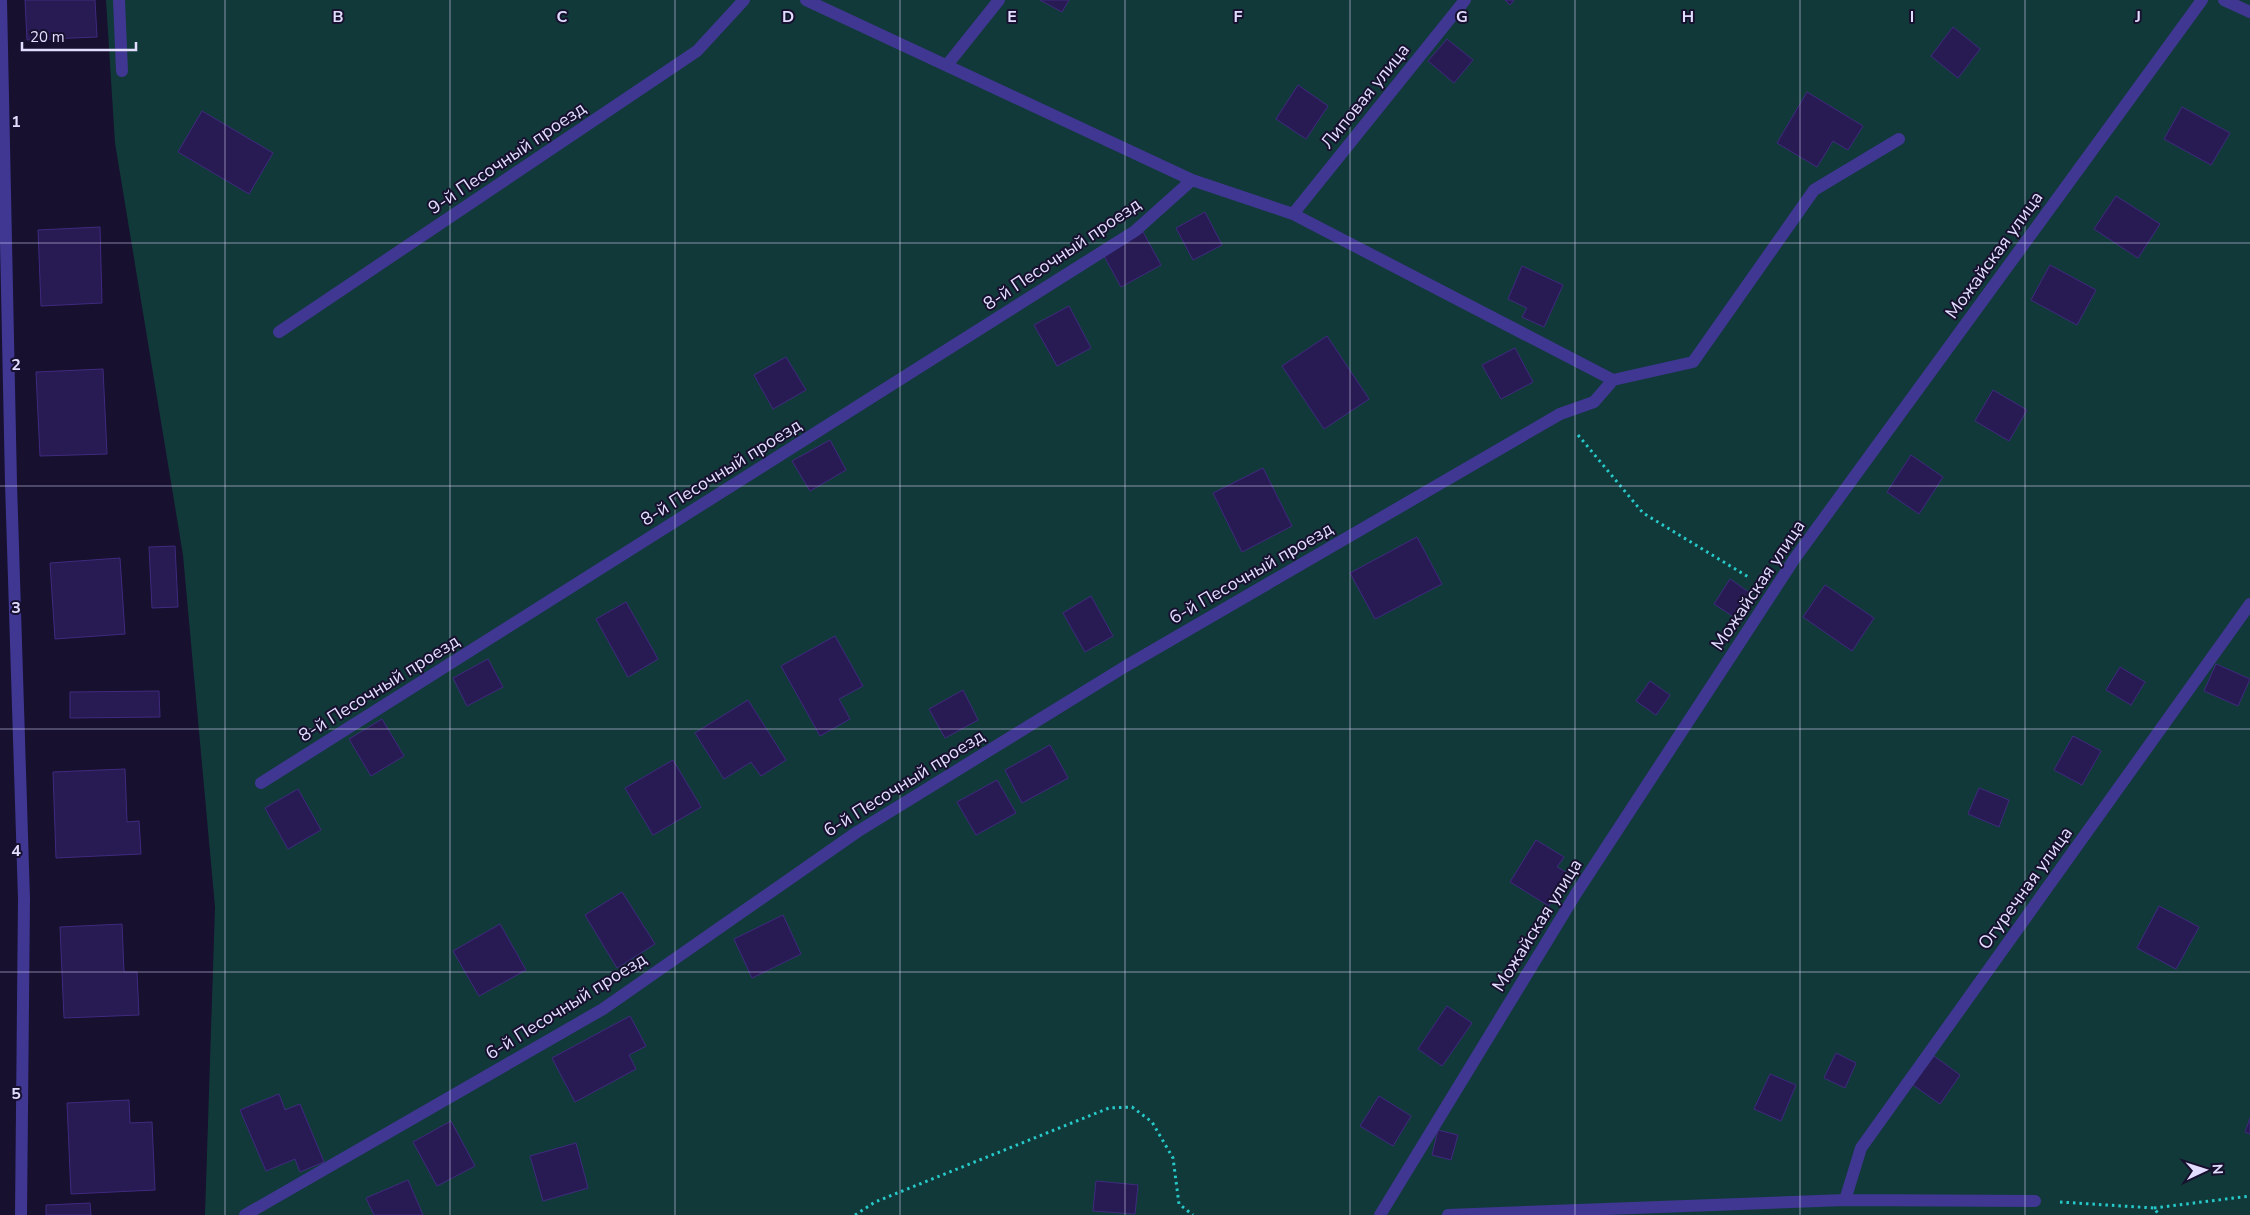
<svg xmlns="http://www.w3.org/2000/svg" width="2250" height="1215" viewBox="0 0 2250 1215" font-family="'Nunito Sans',sans-serif">
<rect width="100%" height="100%" fill="#17102f"/>
<path fill="#12393a" d="M 106,0 L 2250,0 L 2250,1215 L 205,1215 L 215,907 L 183,555 L 115,143 Z"/>
<path fill="#281a52" stroke="#3f2a7f" d="M 25,0 L 95,0 L 97,37 L 27,40 Z
M 1040,0 L 1069,0 L 1062,12 Z
M 1505,0 L 1514,0 L 1510,5 Z
M 1953,27 L 1980,49 L 1958,78 L 1931,56 Z
M 1447,39 L 1473,60 L 1454,83 L 1428,61 Z
M 1298,85 L 1328,106 L 1306,139 L 1276,119 Z
M 1807,92 L 1863,126 L 1848,150 L 1833,141 L 1817,167 L 1777,143 Z
M 2182,107 L 2230,133 L 2211,165 L 2164,139 Z
M 202,111 L 273,153 L 249,194 L 178,152 Z
M 2116,196 L 2160,224 L 2138,258 L 2094,229 Z
M 1205,212 L 1222,245 L 1193,260 L 1176,228 Z
M 100,227 L 102,303 L 41,306 L 38,230 Z
M 1143,232 L 1161,265 L 1121,287 L 1103,254 Z
M 2050,265 L 2096,290 L 2077,325 L 2031,300 Z
M 1522,266 L 1563,285 L 1544,327 L 1522,317 L 1527,308 L 1508,299 Z
M 1069,306 L 1091,348 L 1057,366 L 1034,325 Z
M 1327,336 L 1369,399 L 1324,429 L 1282,366 Z
M 1515,348 L 1533,382 L 1501,399 L 1482,365 Z
M 786,357 L 806,390 L 773,409 L 754,375 Z
M 103,369 L 107,454 L 40,456 L 36,372 Z
M 1993,390 L 2027,410 L 2009,441 L 1975,421 Z
M 830,440 L 846,470 L 810,491 L 792,461 Z
M 1911,455 L 1943,477 L 1919,514 L 1887,492 Z
M 1263,468 L 1292,526 L 1242,552 L 1213,493 Z
M 1417,537 L 1442,584 L 1375,619 L 1350,573 Z
M 175,546 L 178,607 L 152,608 L 149,547 Z
M 120,558 L 125,634 L 55,639 L 50,563 Z
M 1730,579 L 1750,593 L 1734,617 L 1714,604 Z
M 1825,585 L 1874,618 L 1852,651 L 1803,617 Z
M 1091,596 L 1113,636 L 1085,652 L 1063,613 Z
M 626,602 L 658,659 L 628,677 L 596,619 Z
M 835,636 L 863,686 L 839,699 L 850,719 L 820,736 L 781,666 Z
M 488,659 L 503,687 L 467,706 L 453,678 Z
M 2216,664 L 2250,679 L 2238,706 L 2204,691 Z
M 2120,667 L 2145,682 L 2131,705 L 2106,690 Z
M 1650,681 L 1670,695 L 1656,715 L 1636,701 Z
M 963,690 L 978,720 L 945,738 L 929,709 Z
M 159,691 L 160,717 L 70,718 L 70,692 Z
M 748,700 L 786,760 L 761,776 L 751,762 L 724,779 L 695,733 Z
M 382,719 L 404,756 L 371,776 L 349,739 Z
M 2073,736 L 2101,751 L 2082,785 L 2054,770 Z
M 1050,745 L 1068,778 L 1022,803 L 1005,770 Z
M 673,760 L 701,807 L 653,835 L 625,788 Z
M 125,769 L 127,822 L 139,821 L 141,854 L 56,858 L 53,772 Z
M 997,780 L 1016,813 L 976,835 L 957,802 Z
M 1979,788 L 2009,800 L 1999,827 L 1968,814 Z
M 298,789 L 321,830 L 288,849 L 265,808 Z
M 1536,840 L 1564,857 L 1557,867 L 1569,874 L 1549,906 L 1510,882 Z
M 622,892 L 655,944 L 617,968 L 585,915 Z
M 2159,906 L 2199,927 L 2176,969 L 2137,948 Z
M 783,915 L 801,954 L 752,978 L 734,939 Z
M 122,924 L 124,972 L 137,972 L 139,1015 L 64,1018 L 60,927 Z
M 500,924 L 526,970 L 479,996 L 453,951 Z
M 1447,1006 L 1472,1023 L 1442,1066 L 1418,1049 Z
M 630,1016 L 646,1046 L 629,1055 L 636,1069 L 575,1102 L 552,1058 Z
M 1836,1053 L 1856,1063 L 1845,1088 L 1824,1078 Z
M 1934,1056 L 1960,1075 L 1940,1104 L 1913,1085 Z
M 1770,1074 L 1796,1085 L 1781,1121 L 1754,1109 Z
M 279,1094 L 285,1110 L 300,1104 L 324,1162 L 300,1172 L 295,1159 L 266,1171 L 240,1110 Z
M 1379,1096 L 1411,1116 L 1393,1146 L 1360,1126 Z
M 129,1100 L 130,1123 L 152,1122 L 155,1190 L 71,1194 L 67,1103 Z
M 2250,1118 L 2250,1134 L 2245,1132 Z
M 451,1121 L 475,1166 L 437,1186 L 413,1142 Z
M 1438,1130 L 1458,1135 L 1451,1160 L 1432,1155 Z
M 576,1143 L 588,1188 L 543,1201 L 530,1156 Z
M 408,1180 L 423,1215 L 374,1215 L 366,1198 Z
M 1096,1181 L 1138,1185 L 1135,1214 L 1093,1211 Z
M 90,1203 L 91,1215 L 46,1215 L 46,1205 Z"/>
<g fill="none" stroke-linecap="round" stroke-linejoin="round">
<path stroke="#26cac9" stroke-width="3" stroke-dasharray="2.5 4" stroke-linecap="butt" d="M 1578,435 L 1643,513 L 1750,578
M 2060,1202 L 2154,1208 L 2159,1215
M 2154,1208 L 2250,1196
M 855,1215 L 875,1202 L 1109,1108 L 1132,1107 L 1152,1122 L 1173,1158 L 1179,1204 L 1193,1215"/>
<path stroke="#3f3792" stroke-width="12" d="M 119,0 L 122,71
M 2224,0 L 2250,12
M 947,65 L 999,0
M 1293,214 L 1465,0
M 279,332 L 697,51 L 744,0
M 1613,380 L 1693,362 L 1814,190 L 1899,139
M 261,783 L 1135,231 L 1192,180
M 1845,1200 L 1861,1148 L 2250,604
M 245,1215 L 603,1009 L 857,832 L 1126,666 L 1560,414 L 1594,402 L 1613,380 L 1293,214 L 1192,180 L 806,0
M 1380,1215 L 1577,892 L 1795,558 L 2202,0
M 1448,1215 L 1845,1200 L 2035,1201"/>
<path stroke="#3f3792" stroke-width="12" d="M 1,0 L 11,483 L 24,899 L 21,1215"/>
</g>
<path fill="none" stroke="#e3deff" stroke-width="1" stroke-opacity="0.55" d="M 225,0 L 225,1215M 450,0 L 450,1215M 675,0 L 675,1215M 900,0 L 900,1215M 1125,0 L 1125,1215M 1350,0 L 1350,1215M 1575,0 L 1575,1215M 1800,0 L 1800,1215M 2025,0 L 2025,1215M 0,243 L 2250,243M 0,486 L 2250,486M 0,729 L 2250,729M 0,972 L 2250,972"/>
<g text-anchor="middle" dominant-baseline="central" stroke-width="4" stroke-linejoin="round" paint-order="stroke">
<g font-size="18" fill="#e3deff" stroke="#17102f">
<text transform="translate(1365 96) rotate(-51)">Липовая улица</text>
<text transform="translate(507 158) rotate(-34)">9-й Песочный проезд</text>
<text transform="translate(1062 254) rotate(-34)">8-й Песочный проезд</text>
<text transform="translate(1994 255) rotate(-54)">Можайская улица</text>
<text transform="translate(721 472) rotate(-32)">8-й Песочный проезд</text>
<text transform="translate(1251 573) rotate(-30)">6-й Песочный проезд</text>
<text transform="translate(1758 585) rotate(-56)">Можайская улица</text>
<text transform="translate(379 688) rotate(-32)">8-й Песочный проезд</text>
<text transform="translate(904 783) rotate(-32)">6-й Песочный проезд</text>
<text transform="translate(2025 888) rotate(-54)">Огуречная улица</text>
<text transform="translate(1537 925) rotate(-58)">Можайская улица</text>
<text transform="translate(566 1006) rotate(-32)">6-й Песочный проезд</text>
</g>
</g>
<g font-size="16" text-anchor="middle" font-weight="bold" fill="#e3deff" stroke="#17102f" stroke-width="4" stroke-linejoin="round" paint-order="stroke">
<text x="338" y="22">B</text>
<text x="562" y="22">C</text>
<text x="788" y="22">D</text>
<text x="1012" y="22">E</text>
<text x="1238" y="22">F</text>
<text x="1462" y="22">G</text>
<text x="1688" y="22">H</text>
<text x="1912" y="22">I</text>
<text x="2138" y="22">J</text>
<text x="16" y="127">1</text>
<text x="16" y="370">2</text>
<text x="16" y="613">3</text>
<text x="16" y="856">4</text>
<text x="16" y="1099">5</text>
</g>
<g transform="translate(2205 1170) rotate(86)" stroke="#17102f" stroke-width="4" paint-order="stroke">
<path d="M0-4L9 19L0 12L-9 19Z" fill="#e3deff"/>
<text y="-8" font-size="14" font-weight="bold" text-anchor="middle" fill="#e3deff">N</text>
</g>
<path d="M22 42v8h114v-8" fill="none" stroke="#e3deff" stroke-width="2.5"/>
<text x="30" y="42" font-size="15" fill="#e3deff" stroke="#17102f" stroke-width="4" paint-order="stroke">20 m</text>
</svg>
